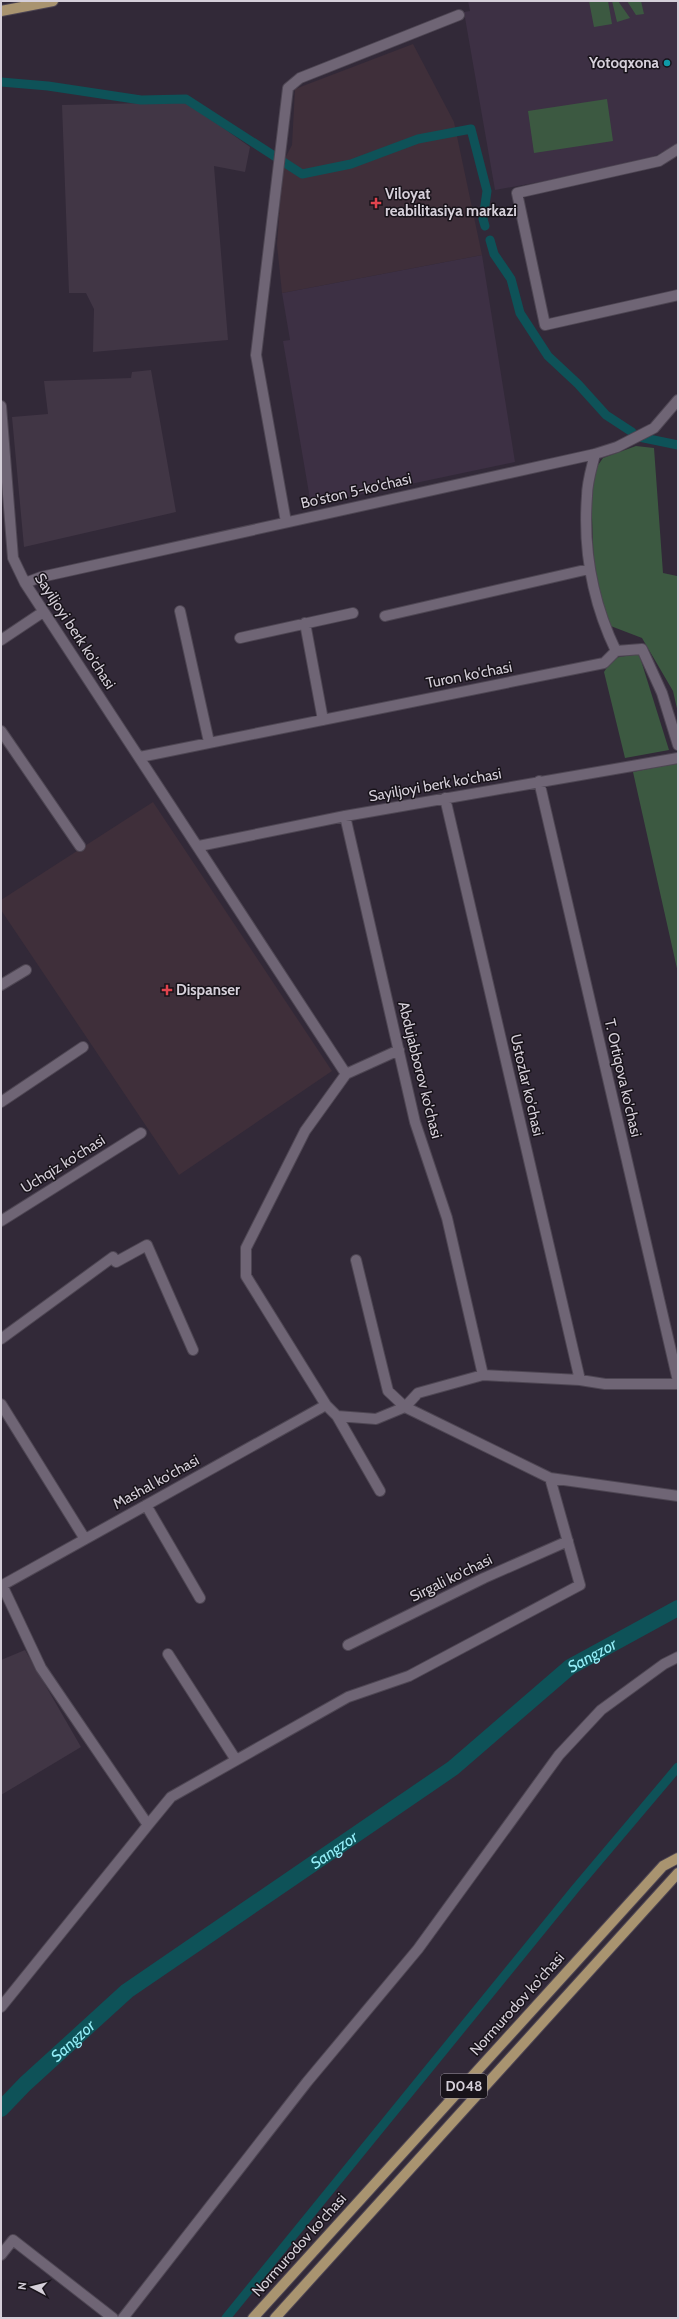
<svg xmlns="http://www.w3.org/2000/svg" width="679" height="2319" viewBox="0 0 679 2319" font-family="Cabin,sans-serif">
<rect width="100%" height="100%" fill="#322938"/>
<path fill="#3d3044" d="M 468,1 L 678,1 L 678,144 L 651,158 L 616,168 L 495,190 L 464,12 L 470,11 Z
M 482,255 L 515,462 L 311,505 L 283,341 L 290,340 L 282,293 Z"/>
<path fill="#413645" d="M 187,102 L 250,147 L 245,172 L 214,166 L 228,340 L 93,352 L 94,309 L 86,293 L 69,293 L 62,105 Z
M 151,370 L 176,512 L 24,547 L 12,417 L 48,414 L 44,381 L 131,378 L 132,372 Z
M 25,1650 L 81,1747 L 1,1795 L 1,1660 Z"/>
<path fill="#3f2f3a" d="M 413,44 L 454,122 L 482,255 L 282,293 L 277,245 L 283,162 L 292,145 L 295,89 Z
M 153,802 L 332,1071 L 179,1175 L 1,910 L 1,900 Z"/>
<path fill="#3c5941" d="M 589,1 L 608,1 L 612,24 L 594,27 Z
M 612,1 L 618,1 L 630,18 L 617,22 Z
M 627,1 L 641,1 L 644,14 L 636,15 Z
M 607,99 L 613,141 L 534,153 L 528,111 Z
M 636,446 L 654,448 L 663,573 L 677,576 L 678,581 L 678,713 L 673,691 L 642,638 L 608,625 L 594,568 L 591,493 L 596,468 L 603,458 Z
M 639,654 L 669,750 L 625,758 L 604,672 L 613,658 Z
M 677,763 L 678,768 L 678,973 L 633,772 Z"/>
<g fill="none" stroke-linecap="round" stroke-linejoin="round">
<path stroke="#0e5258" stroke-width="9" d="M 1,82 L 48,86 L 141,100 L 186,99 L 302,174 L 351,164 L 418,139 L 471,129 L 487,191 L 483,219 L 485,226
M 490,240 L 494,254 L 511,279 L 520,313 L 548,356 L 578,384 L 606,415 L 632,432
M 639,437 L 678,445
M 226,2318 L 575,1889 L 678,1767"/>
<path stroke="#0e5258" stroke-width="16" id="s1" d="M 1,2109 L 25,2084 L 127,1991 L 453,1768 L 570,1667 L 678,1608"/>
<defs>
<path id="minor" d="M 678,149 L 659,161 L 517,193 L 545,325 L 678,295
M 1,406 L 13,558 L 25,583 L 346,1074
M 595,454 C 592,467 587,482 587,496 C 583,549 593,603 616,651 L 642,649 L 662,693 L 678,745
M 286,522 L 256,355 L 288,88 L 300,78 L 459,15
M 25,583 L 41,577 L 595,454 L 617,447 L 654,428 L 678,400
M 180,611 L 209,742
M 385,616 L 589,569
M 305,623 L 323,720
M 240,638 L 353,613
M 1,640 L 43,612
M 1,731 L 80,846
M 140,757 L 604,663 L 616,651
M 539,781 L 678,1381
M 445,798 L 580,1380
M 345,816 L 415,1122 L 447,1218 L 483,1375
M 199,846 L 345,816 L 678,758
M 1,985 L 26,970
M 399,1050 L 346,1074 L 305,1131 L 246,1248 L 246,1276 L 326,1405 L 337,1416 L 376,1419 L 405,1407 L 418,1393 L 483,1375 L 580,1380 L 605,1384 L 678,1384
M 1,1102 L 83,1047
M 1,1221 L 141,1133
M 356,1260 L 388,1391 L 405,1407 L 550,1478 L 678,1496
M 1,1339 L 113,1257 L 116,1262 L 147,1245 L 193,1350
M 1,1404 L 85,1539
M 337,1416 L 380,1491
M 146,1505 L 200,1598
M 1,1586 L 326,1405
M 348,1645 L 484,1578 L 568,1541
M 168,1654 L 236,1760
M 148,1825 L 171,1797 L 348,1697 L 409,1676 L 580,1585 L 550,1478
M 1,2007 L 148,1825 L 41,1668 L 2,1585
M 1,2255 L 13,2240 L 113,2318
M 123,2318 L 307,2082 L 418,1949 L 559,1755 L 601,1710 L 664,1664 L 678,1657"/>
<path id="major" d="M 1,11 L 53,1
M 253,2318 L 663,1866 L 678,1858
M 275,2318 L 678,1873"/>
</defs>
<use href="#minor" stroke="#4e4653" stroke-width="12"/>
<use href="#major" stroke="#4e4653" stroke-width="12"/>
<use href="#minor" stroke="#6f6575" stroke-width="10"/>
<use href="#major" stroke="#a99470" stroke-width="10"/>
</g>
<circle fill="#0f9aa8" stroke="#18131a" stroke-width="1.5" cx="667" cy="63" r="4"/>
<g fill="#e0444e" stroke="#18131a" stroke-width="1.5">
<path d="M374 197h4v4h4v4h-4v4h-4v-4h-4v-4h4z"/>
<path d="M165 984h4v4h4v4h-4v4h-4v-4h-4v-4h4z"/>
</g>
<g text-anchor="middle" dominant-baseline="central" stroke-width="3" stroke-linejoin="round" paint-order="stroke">
<rect fill="#18131a" stroke="#9c97a0" stroke-width="1" x="441" y="2074" width="46" height="24" rx="3"/>
<g font-size="14" font-weight="bold" fill="#d5cfd9">
<text x="464" y="2086">D048</text>
</g>
<g font-size="15" font-weight="bold" fill="#d5cfd9" stroke="#18131a" text-anchor="start">
<text x="659" y="63" text-anchor="end">Yotoqxona</text>
<text x="385" y="194">Viloyat<tspan x="385" dy="17">reabilitasiya markazi</tspan></text>
<text x="176" y="990">Dispanser</text>
</g>
<g font-size="15" fill="#d5cfd9" stroke="#18131a">
<text transform="translate(356 491) rotate(-13)">Bo'ston 5-ko'chasi</text>
<text transform="translate(75 631) rotate(57)">Sayiljoyi berk ko'chasi</text>
<text transform="translate(469 675) rotate(-11)">Turon ko'chasi</text>
<text transform="translate(435 785) rotate(-10)">Sayiljoyi berk ko'chasi</text>
<text transform="translate(420 1070) rotate(76)">Abdujabborov ko'chasi</text>
<text transform="translate(623 1078) rotate(77)">T. Ortiqova ko'chasi</text>
<text transform="translate(527 1085) rotate(77)">Ustozlar ko'chasi</text>
<text transform="translate(63 1164) rotate(-32)">Uchqiz ko'chasi</text>
<text transform="translate(156 1482) rotate(-29)">Mashal ko'chasi</text>
<text transform="translate(451 1578) rotate(-26)">Sirgali ko'chasi</text>
<text transform="translate(517 2004) rotate(-48)">Normurodov ko'chasi</text>
<text transform="translate(299 2245) rotate(-48)">Normurodov ko'chasi</text>
</g>
<g font-size="16" font-style="italic" fill="#94eef8" stroke="#18131a">
<text stroke="none"><textPath href="#s1" startOffset="747">Sangzor</textPath></text>
<text stroke="none"><textPath href="#s1" startOffset="423">Sangzor</textPath></text>
<text stroke="none"><textPath href="#s1" startOffset="99">Sangzor</textPath></text>
</g>
</g>
<rect width="679" height="2319" fill="none" stroke="#d5cfd9" stroke-width="4"/>
<g transform="translate(32 2287) rotate(277)" stroke="#18131a" stroke-width="3" paint-order="stroke">
<path d="M0-3L7 15L0 10L-7 15Z" fill="#d5cfd9"/>
<text y="-6" font-size="11" font-weight="bold" text-anchor="middle" fill="#d5cfd9">N</text>
</g>
</svg>
